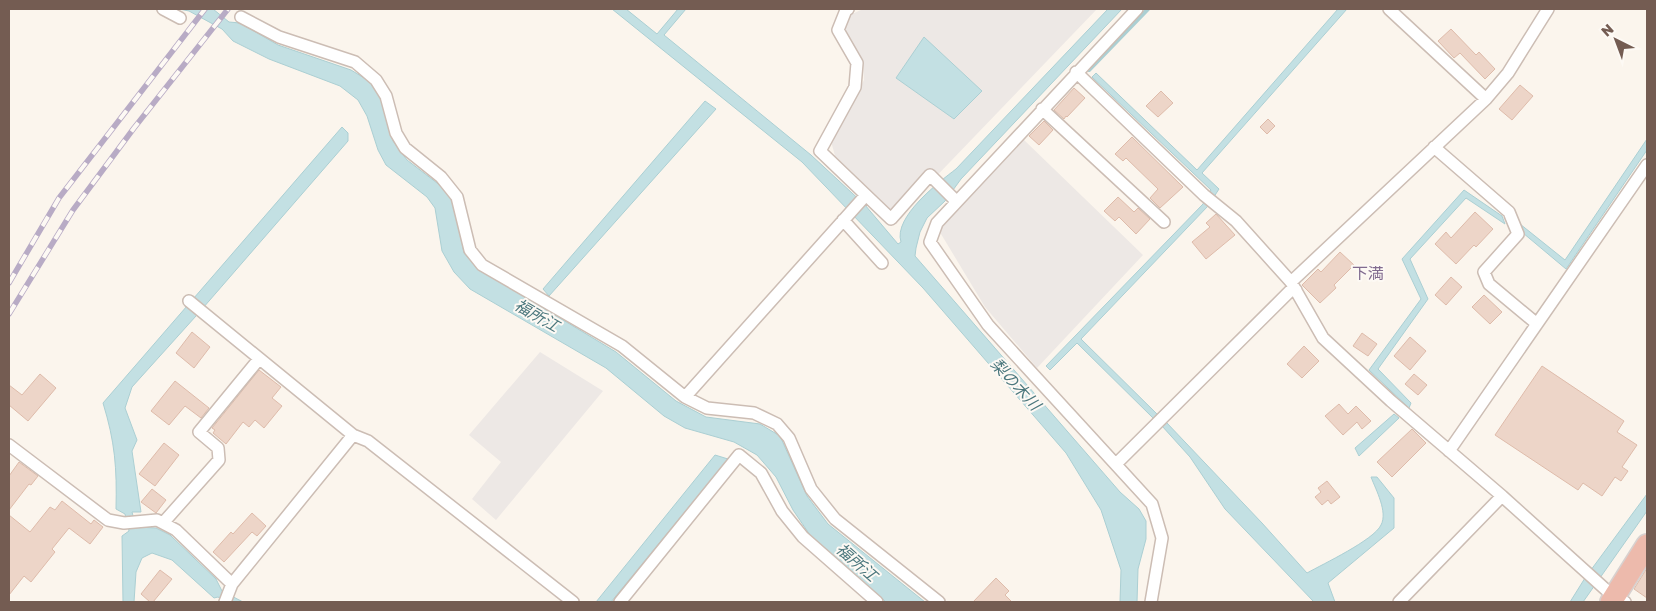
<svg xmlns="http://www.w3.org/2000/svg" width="1656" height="611" viewBox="0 0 1656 611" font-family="'Golos Text','Noto Sans JP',sans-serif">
<rect width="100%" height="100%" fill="#fbf5ed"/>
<path fill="#ede8e5" d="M 863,9 L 1097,9 L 925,188 L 901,219 L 835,156 L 831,141 L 864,80 L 863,63 L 845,30 L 850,15 Z
M 1023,139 L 1143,255 L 1037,368 L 985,307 L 938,229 Z
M 540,352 L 603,391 L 496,520 L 472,499 L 501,462 L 469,435 Z"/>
<path fill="#c3e0e3" stroke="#abcfd3" d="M 179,9 L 213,9 L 229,22 L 240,23 L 278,45 L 351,70 L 369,81 L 382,100 L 393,141 L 407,160 L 437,183 L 451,197 L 458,219 L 464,253 L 477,268 L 616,352 L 676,401 L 706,417 L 760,424 L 780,436 L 807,496 L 828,524 L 925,602 L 886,602 L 812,538 L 793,510 L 776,477 L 757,455 L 734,442 L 685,428 L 664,416 L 606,368 L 470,289 L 454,272 L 442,251 L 435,208 L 427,197 L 386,165 L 378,150 L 367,116 L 358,100 L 340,86 L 269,59 L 233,41 L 222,29 L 189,11 Z
M 612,9 L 626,9 L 657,34 L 678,9 L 686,9 L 664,35 L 811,155 L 865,205 L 898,244 L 901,242 C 893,217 939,182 956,169 L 1108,9 L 1122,9 L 961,179 L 945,201 L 927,218 L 920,232 L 916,248 L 915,256 L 1120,492 L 1139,509 L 1146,521 L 1146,539 L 1138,569 L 1137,602 L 1120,602 L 1121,570 L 1101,510 L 1066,453 L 923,288 L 802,162 Z
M 1338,9 L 1347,9 L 1202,173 L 1219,189 L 1208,206 L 1081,339 L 1157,414 L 1153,418 L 1077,343 L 1050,370 L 1046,366 L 1203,204 L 1211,190 L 1092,77 L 1096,73 L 1197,170 Z
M 924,37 L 982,91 L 954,119 L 896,78 Z
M 705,101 L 716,109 L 549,296 L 543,289 Z
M 342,127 L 348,133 L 348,141 L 196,316 L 132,387 L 125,408 L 137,440 L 132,451 L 141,512 L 132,512 L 136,527 L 156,528 L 170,535 L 216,579 L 222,591 L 243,602 L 226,602 L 218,597 L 214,598 L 172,560 L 152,553 L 142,558 L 136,572 L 134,602 L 123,602 L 122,536 L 129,531 L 125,514 L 116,509 C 117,468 115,442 103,403 Z
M 1647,139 L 1647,150 L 1566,269 L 1523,233 L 1520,224 L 1565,260 Z
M 1464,190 L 1502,216 L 1505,224 L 1466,198 L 1410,259 L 1428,299 L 1378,369 L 1411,403 L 1409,408 L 1369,370 L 1421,299 L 1402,259 Z
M 1394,414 L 1399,418 L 1359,456 L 1355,448 Z
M 1166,422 L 1262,523 L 1307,573 C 1323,564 1374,540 1381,525 C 1388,512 1376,490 1371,477 L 1377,477 L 1394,498 L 1394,528 L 1328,583 L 1335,602 L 1314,602 L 1225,509 L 1190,457 L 1162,426 Z
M 715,455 L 728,459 L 611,602 L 596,602 Z
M 1647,494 L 1647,511 L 1583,602 L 1570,602 L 1585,578 Z"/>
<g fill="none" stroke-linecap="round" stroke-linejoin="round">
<path stroke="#abcfd3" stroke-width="4" d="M 1089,70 L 1148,9"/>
</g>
<path fill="#edd5c8" stroke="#debbaa" d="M 1451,29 L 1476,55 L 1479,52 L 1495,69 L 1485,79 L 1460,53 L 1454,58 L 1438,41 Z
M 1520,85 L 1533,96 L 1512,120 L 1499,109 Z
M 1074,88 L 1085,98 L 1067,117 L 1066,116 L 1064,119 L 1054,110 Z
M 1161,91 L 1173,103 L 1158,117 L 1146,106 Z
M 1268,119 L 1275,126 L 1267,134 L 1260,127 Z
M 1044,121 L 1053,130 L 1039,145 L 1029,136 Z
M 1132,137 L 1183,187 L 1160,208 L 1150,198 L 1158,189 L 1126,158 L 1123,161 L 1115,154 Z
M 1118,197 L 1134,212 L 1138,208 L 1150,219 L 1136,234 L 1119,217 L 1115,221 L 1104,211 Z
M 1475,212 L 1493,229 L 1476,247 L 1474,245 L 1456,264 L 1435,244 L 1446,232 L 1451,238 Z
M 1216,214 L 1235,235 L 1206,259 L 1192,242 L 1210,227 L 1206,223 Z
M 1340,252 L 1354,265 L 1334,285 L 1336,288 L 1320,303 L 1302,285 L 1318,269 L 1321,272 Z
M 1451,277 L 1462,287 L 1446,305 L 1435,295 Z
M 1484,295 L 1502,312 L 1490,324 L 1472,307 Z
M 192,332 L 210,347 L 194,368 L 176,353 Z
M 1362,333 L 1377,344 L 1368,356 L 1353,346 Z
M 1410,337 L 1426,351 L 1410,370 L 1394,356 Z
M 1304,346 L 1319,361 L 1302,378 L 1287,364 Z
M 1542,366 L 1624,421 L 1617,432 L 1637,445 L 1622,467 L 1628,471 L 1621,481 L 1615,477 L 1602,496 L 1583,483 L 1578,490 L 1495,435 Z
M 259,370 L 281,387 L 272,398 L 282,406 L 264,428 L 255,420 L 249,427 L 243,422 L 226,444 L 213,433 L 215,430 L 212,428 Z
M 40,374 L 56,388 L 28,421 L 9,405 L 9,385 L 22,395 Z
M 1414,374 L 1427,385 L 1418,395 L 1405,384 Z
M 175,381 L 209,408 L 201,418 L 185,406 L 169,425 L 151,411 Z
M 1339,404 L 1348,414 L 1356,406 L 1371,421 L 1362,429 L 1357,422 L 1343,435 L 1325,416 Z
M 1412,429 L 1426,443 L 1392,477 L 1377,462 Z
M 164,443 L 179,455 L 155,486 L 139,474 Z
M 19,462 L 38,476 L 31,485 L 29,484 L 9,510 L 9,476 Z
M 1327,481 L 1340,497 L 1331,504 L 1328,500 L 1322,505 L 1315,497 L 1321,492 L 1318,488 Z
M 152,489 L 166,500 L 156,513 L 141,502 Z
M 62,501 L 91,524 L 94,520 L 103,527 L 90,544 L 69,528 L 52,549 L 55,552 L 31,582 L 24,576 L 9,595 L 9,515 L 30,532 L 50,507 L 55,510 Z
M 252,513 L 266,526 L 257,536 L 252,532 L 224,562 L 213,552 L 231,532 L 233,534 Z
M 1647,568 L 1647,598 L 1634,589 Z
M 160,570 L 172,579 L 153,602 L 150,602 L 141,594 Z
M 996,578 L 1009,591 L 1005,595 L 1012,602 L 973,602 Z"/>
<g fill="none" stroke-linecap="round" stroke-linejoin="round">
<defs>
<path id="street" d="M 163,9 L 180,18
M 848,9 L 846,10 L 838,30 L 857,63 L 855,87 L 820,151 L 891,219 L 930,175 L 956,201
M 1137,9 L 937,223 L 930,242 L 988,325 L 1152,504 L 1162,538 L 1151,602
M 1389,9 L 1486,99
M 241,17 L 279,37 L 355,62 L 376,80 L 386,96 L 396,133 L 405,148 L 441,177 L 457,197 L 470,250 L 482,265 L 622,346 L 685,397 L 707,408 L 754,413 L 777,424 L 789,438 L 811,489 L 835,519 L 939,602
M 1076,72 L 1204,195 L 1236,221 L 1291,282 L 1323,338 L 1391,401 L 1502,496 L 1614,597 L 1625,602
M 1042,109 L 1164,222
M 1434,147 L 1509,212 L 1518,234 L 1484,272 L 1489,284 L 1537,324
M 843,220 L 882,263
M 1291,282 L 1486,99 L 1508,73 L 1548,9
M 189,301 L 353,435 L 368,441 L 573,602
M 685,397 L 866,195
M 9,445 L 108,520 L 124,523 L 157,520 L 176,530 L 232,584
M 1449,451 L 1647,165
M 1116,464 L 1290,291 L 1296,290
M 163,523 L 219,460 L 218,448 L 199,432 L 259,359
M 225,602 L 232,584 L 353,435
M 620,602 L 739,455 L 761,473 L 782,511 L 803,537 L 877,602
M 1399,602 L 1502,496"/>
<path id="highway" d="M 1611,602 L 1647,545"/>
</defs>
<use href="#street" stroke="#ccbdb4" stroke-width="14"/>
<use href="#highway" stroke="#d8d1cf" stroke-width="24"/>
<use href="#street" stroke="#fff" stroke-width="11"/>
<use href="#highway" stroke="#edbaac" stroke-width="21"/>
<defs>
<path id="rail" d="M 9,283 L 59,198 L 205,9
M 9,314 L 73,210 L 134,128 L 228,9"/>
</defs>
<use href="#rail" stroke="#b8abc5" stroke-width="5.5"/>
<use href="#rail" stroke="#fdf9f4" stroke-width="4" stroke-dasharray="11" stroke-linecap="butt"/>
</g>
<g text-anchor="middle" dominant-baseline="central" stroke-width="4" stroke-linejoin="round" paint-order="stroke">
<g font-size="16" fill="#816b8f" stroke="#fdf9f4">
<text x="1368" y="273">下満</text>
</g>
<g font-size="16" font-style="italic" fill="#4b777d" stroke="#fdf9f4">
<text transform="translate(537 315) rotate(30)">福所江</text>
<text transform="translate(1016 384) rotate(47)">梨の木川</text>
<text transform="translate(857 562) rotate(41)">福所江</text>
</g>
</g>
<rect width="1656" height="611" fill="none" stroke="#745c52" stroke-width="20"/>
<g transform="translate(1616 40) rotate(318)" stroke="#fdf9f4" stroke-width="4" paint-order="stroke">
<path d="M0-4L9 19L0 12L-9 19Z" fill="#745c52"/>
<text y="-8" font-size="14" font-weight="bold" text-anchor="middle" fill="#745c52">N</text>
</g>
</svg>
